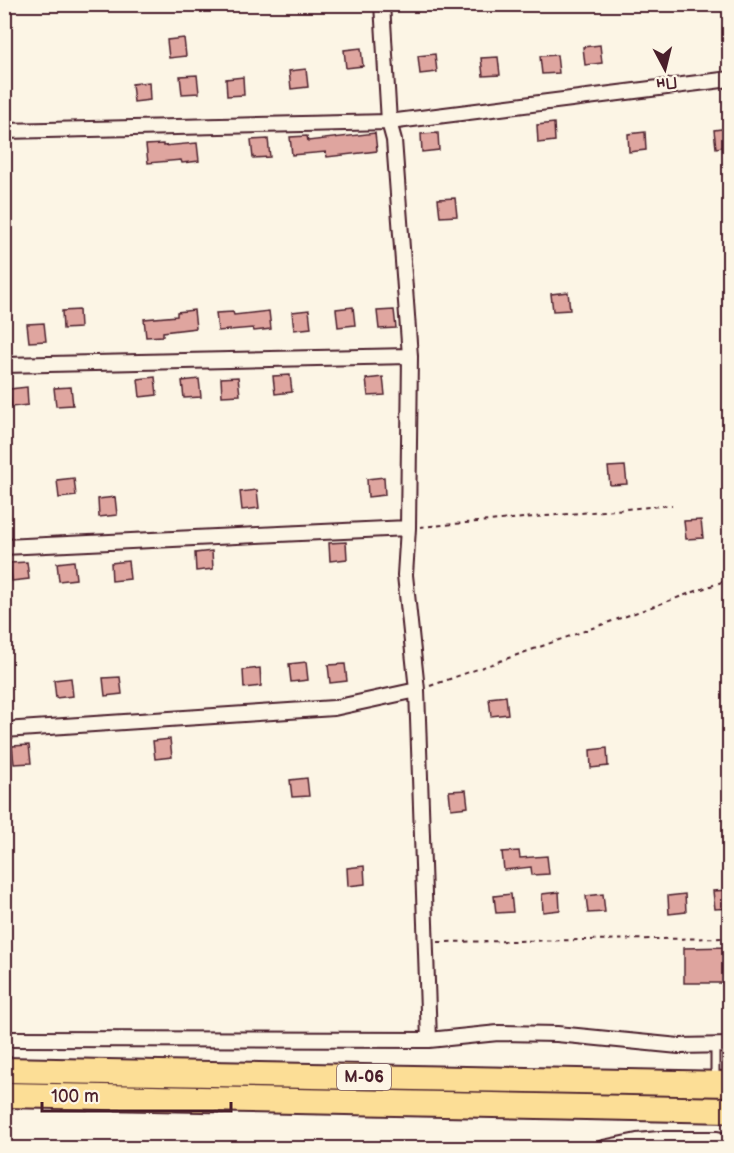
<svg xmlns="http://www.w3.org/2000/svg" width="734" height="1153" viewBox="0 0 734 1153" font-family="'Balsamiq Sans',sans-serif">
<rect width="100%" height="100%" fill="#fcf5e5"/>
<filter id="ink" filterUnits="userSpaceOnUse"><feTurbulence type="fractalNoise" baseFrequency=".0167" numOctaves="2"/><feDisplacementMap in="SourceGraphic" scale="12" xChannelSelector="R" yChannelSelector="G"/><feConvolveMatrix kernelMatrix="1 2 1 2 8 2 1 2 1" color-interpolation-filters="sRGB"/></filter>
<g filter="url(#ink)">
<path fill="#dfa59f" stroke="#4a1f2b" stroke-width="1.5" d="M 184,38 L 186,56 L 169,58 L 167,40 Z
M 600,45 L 602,63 L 585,65 L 583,47 Z
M 361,48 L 363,66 L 346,68 L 344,50 Z
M 435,54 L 437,72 L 420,74 L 418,56 Z
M 557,55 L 559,73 L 542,74 L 540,56 Z
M 498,57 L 500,75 L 483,76 L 481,58 Z
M 306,69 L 308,87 L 291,89 L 289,71 Z
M 197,75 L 199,93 L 182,94 L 180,76 Z
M 243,77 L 244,95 L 227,96 L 226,79 Z
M 149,82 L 150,100 L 134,102 L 132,84 Z
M 554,123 L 555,141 L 538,143 L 537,125 Z
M 729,128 L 729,146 L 716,148 L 714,130 Z
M 645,132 L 646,150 L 629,152 L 628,134 Z
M 375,133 L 377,151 L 327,157 L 326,152 L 292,155 L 290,137 L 307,136 L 308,141 Z
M 438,133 L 439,150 L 422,152 L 421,134 Z
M 268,139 L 270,157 L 253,158 L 251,140 Z
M 197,143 L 199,161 L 182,163 L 181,160 L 148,163 L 146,145 L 163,144 L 163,146 Z
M 455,198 L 457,216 L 440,217 L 438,199 Z
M 568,292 L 570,310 L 553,311 L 551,294 Z
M 353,307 L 355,325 L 338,327 L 336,309 Z
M 79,310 L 80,328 L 63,329 L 62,311 Z
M 194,310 L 196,328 L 163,332 L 163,336 L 146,337 L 144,319 L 177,316 L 177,312 Z
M 309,310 L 311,328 L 294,330 L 292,312 Z
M 394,310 L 396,328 L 379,329 L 377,311 Z
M 269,311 L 271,329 L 254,331 L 253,328 L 218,331 L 216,313 L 233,312 L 234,315 Z
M 44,323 L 46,341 L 29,342 L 27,324 Z
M 290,375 L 292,392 L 275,394 L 273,376 Z
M 155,377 L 157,395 L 140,397 L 138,379 Z
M 238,377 L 240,395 L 222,396 L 221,378 Z
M 383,377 L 385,395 L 368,396 L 366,379 Z
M 199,379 L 201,397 L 184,398 L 182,381 Z
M 27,387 L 28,405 L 11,407 L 10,389 Z
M 71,387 L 73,405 L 56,406 L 54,388 Z
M 625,466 L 627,484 L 610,485 L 608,467 Z
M 384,477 L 385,495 L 368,497 L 367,479 Z
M 74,478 L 76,496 L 59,498 L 57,480 Z
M 257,490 L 259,508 L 242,510 L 240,492 Z
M 115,497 L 117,515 L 99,517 L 98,499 Z
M 701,520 L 703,538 L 686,539 L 684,521 Z
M 346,542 L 347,559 L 330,561 L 329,543 Z
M 212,551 L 213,569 L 196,571 L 195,553 Z
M 74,561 L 76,579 L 59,581 L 57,563 Z
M 128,561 L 130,579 L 112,581 L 111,563 Z
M 27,562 L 29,579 L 12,581 L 10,563 Z
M 306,662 L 308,680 L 291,682 L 289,664 Z
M 345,664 L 347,681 L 330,683 L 328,665 Z
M 260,668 L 261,686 L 244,688 L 243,670 Z
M 120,677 L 122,694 L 105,696 L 103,678 Z
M 71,678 L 73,696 L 56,698 L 54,680 Z
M 506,696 L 508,714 L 491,716 L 489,698 Z
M 170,739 L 172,757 L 155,759 L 153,741 Z
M 29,745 L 31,763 L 14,764 L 12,746 Z
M 607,748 L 608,766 L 591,768 L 590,750 Z
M 307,778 L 309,796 L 292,797 L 290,780 Z
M 466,790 L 468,807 L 451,809 L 449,791 Z
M 519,851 L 520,858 L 547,856 L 549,874 L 532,875 L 531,867 L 504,870 L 502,852 Z
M 364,866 L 365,884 L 348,886 L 347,868 Z
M 729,890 L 729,908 L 715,909 L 713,891 Z
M 559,892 L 560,910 L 543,912 L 542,894 Z
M 511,894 L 513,912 L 496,913 L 494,896 Z
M 603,894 L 605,912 L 588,913 L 586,896 Z
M 685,894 L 686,912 L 669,914 L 668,896 Z
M 729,947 L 729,983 L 684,983 L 684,948 Z"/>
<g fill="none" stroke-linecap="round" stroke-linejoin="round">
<defs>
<path id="lane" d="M 715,1045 L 715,1078"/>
<path id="street" d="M 382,4 L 389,122 L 394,140 L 410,356 L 408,528 L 405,575 L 417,690 L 429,1040
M 4,131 L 389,122 L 730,79
M 4,365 L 410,356
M 4,547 L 408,528
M 4,730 L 334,708 L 417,690
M 4,1039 L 429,1040 L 498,1033 L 557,1034 L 679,1046 L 730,1045
M 603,1148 L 637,1141 L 659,1139 L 717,1139 L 730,1142"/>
<path id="highway" d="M 4,1070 L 730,1084
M 4,1095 L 730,1110"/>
</defs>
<use href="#lane" stroke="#4a1f2b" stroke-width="11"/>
<use href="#street" stroke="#4a1f2b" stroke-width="18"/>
<use href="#highway" stroke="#4a1f2b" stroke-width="28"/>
<path stroke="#4a1f2b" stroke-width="2" stroke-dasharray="4.5 4.5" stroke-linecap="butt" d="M 420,527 L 672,505
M 430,686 L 730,579
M 438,942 L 730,938"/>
<use href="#lane" stroke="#fcf5e5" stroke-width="7"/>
<use href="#street" stroke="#fcf5e5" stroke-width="14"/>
<use href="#highway" stroke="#fcde96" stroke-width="24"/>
</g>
</g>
<g text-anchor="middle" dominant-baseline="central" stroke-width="6" stroke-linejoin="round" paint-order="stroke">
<rect fill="#fcf5e5" stroke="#7f5f63" stroke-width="1.5" x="337" y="1064" width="54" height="26" rx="4.5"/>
<g font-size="16" font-weight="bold" fill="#4a1f2b">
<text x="364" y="1077">М-06</text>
</g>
</g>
<rect width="734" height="1153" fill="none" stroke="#fcf5e5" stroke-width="24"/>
<rect x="12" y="12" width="710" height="1129" fill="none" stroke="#4a1f2b" stroke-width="2" filter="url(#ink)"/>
<g transform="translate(665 69) rotate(173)" stroke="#fcf5e5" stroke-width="4.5" paint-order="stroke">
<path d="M0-4.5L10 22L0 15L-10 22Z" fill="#4a1f2b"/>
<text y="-9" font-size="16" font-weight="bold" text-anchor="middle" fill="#4a1f2b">Пн</text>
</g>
<path d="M42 1102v9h189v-9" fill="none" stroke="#4a1f2b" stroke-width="3"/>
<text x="51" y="1102" font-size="18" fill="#4a1f2b" stroke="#fcf5e5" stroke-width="4.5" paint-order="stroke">100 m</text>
</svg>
